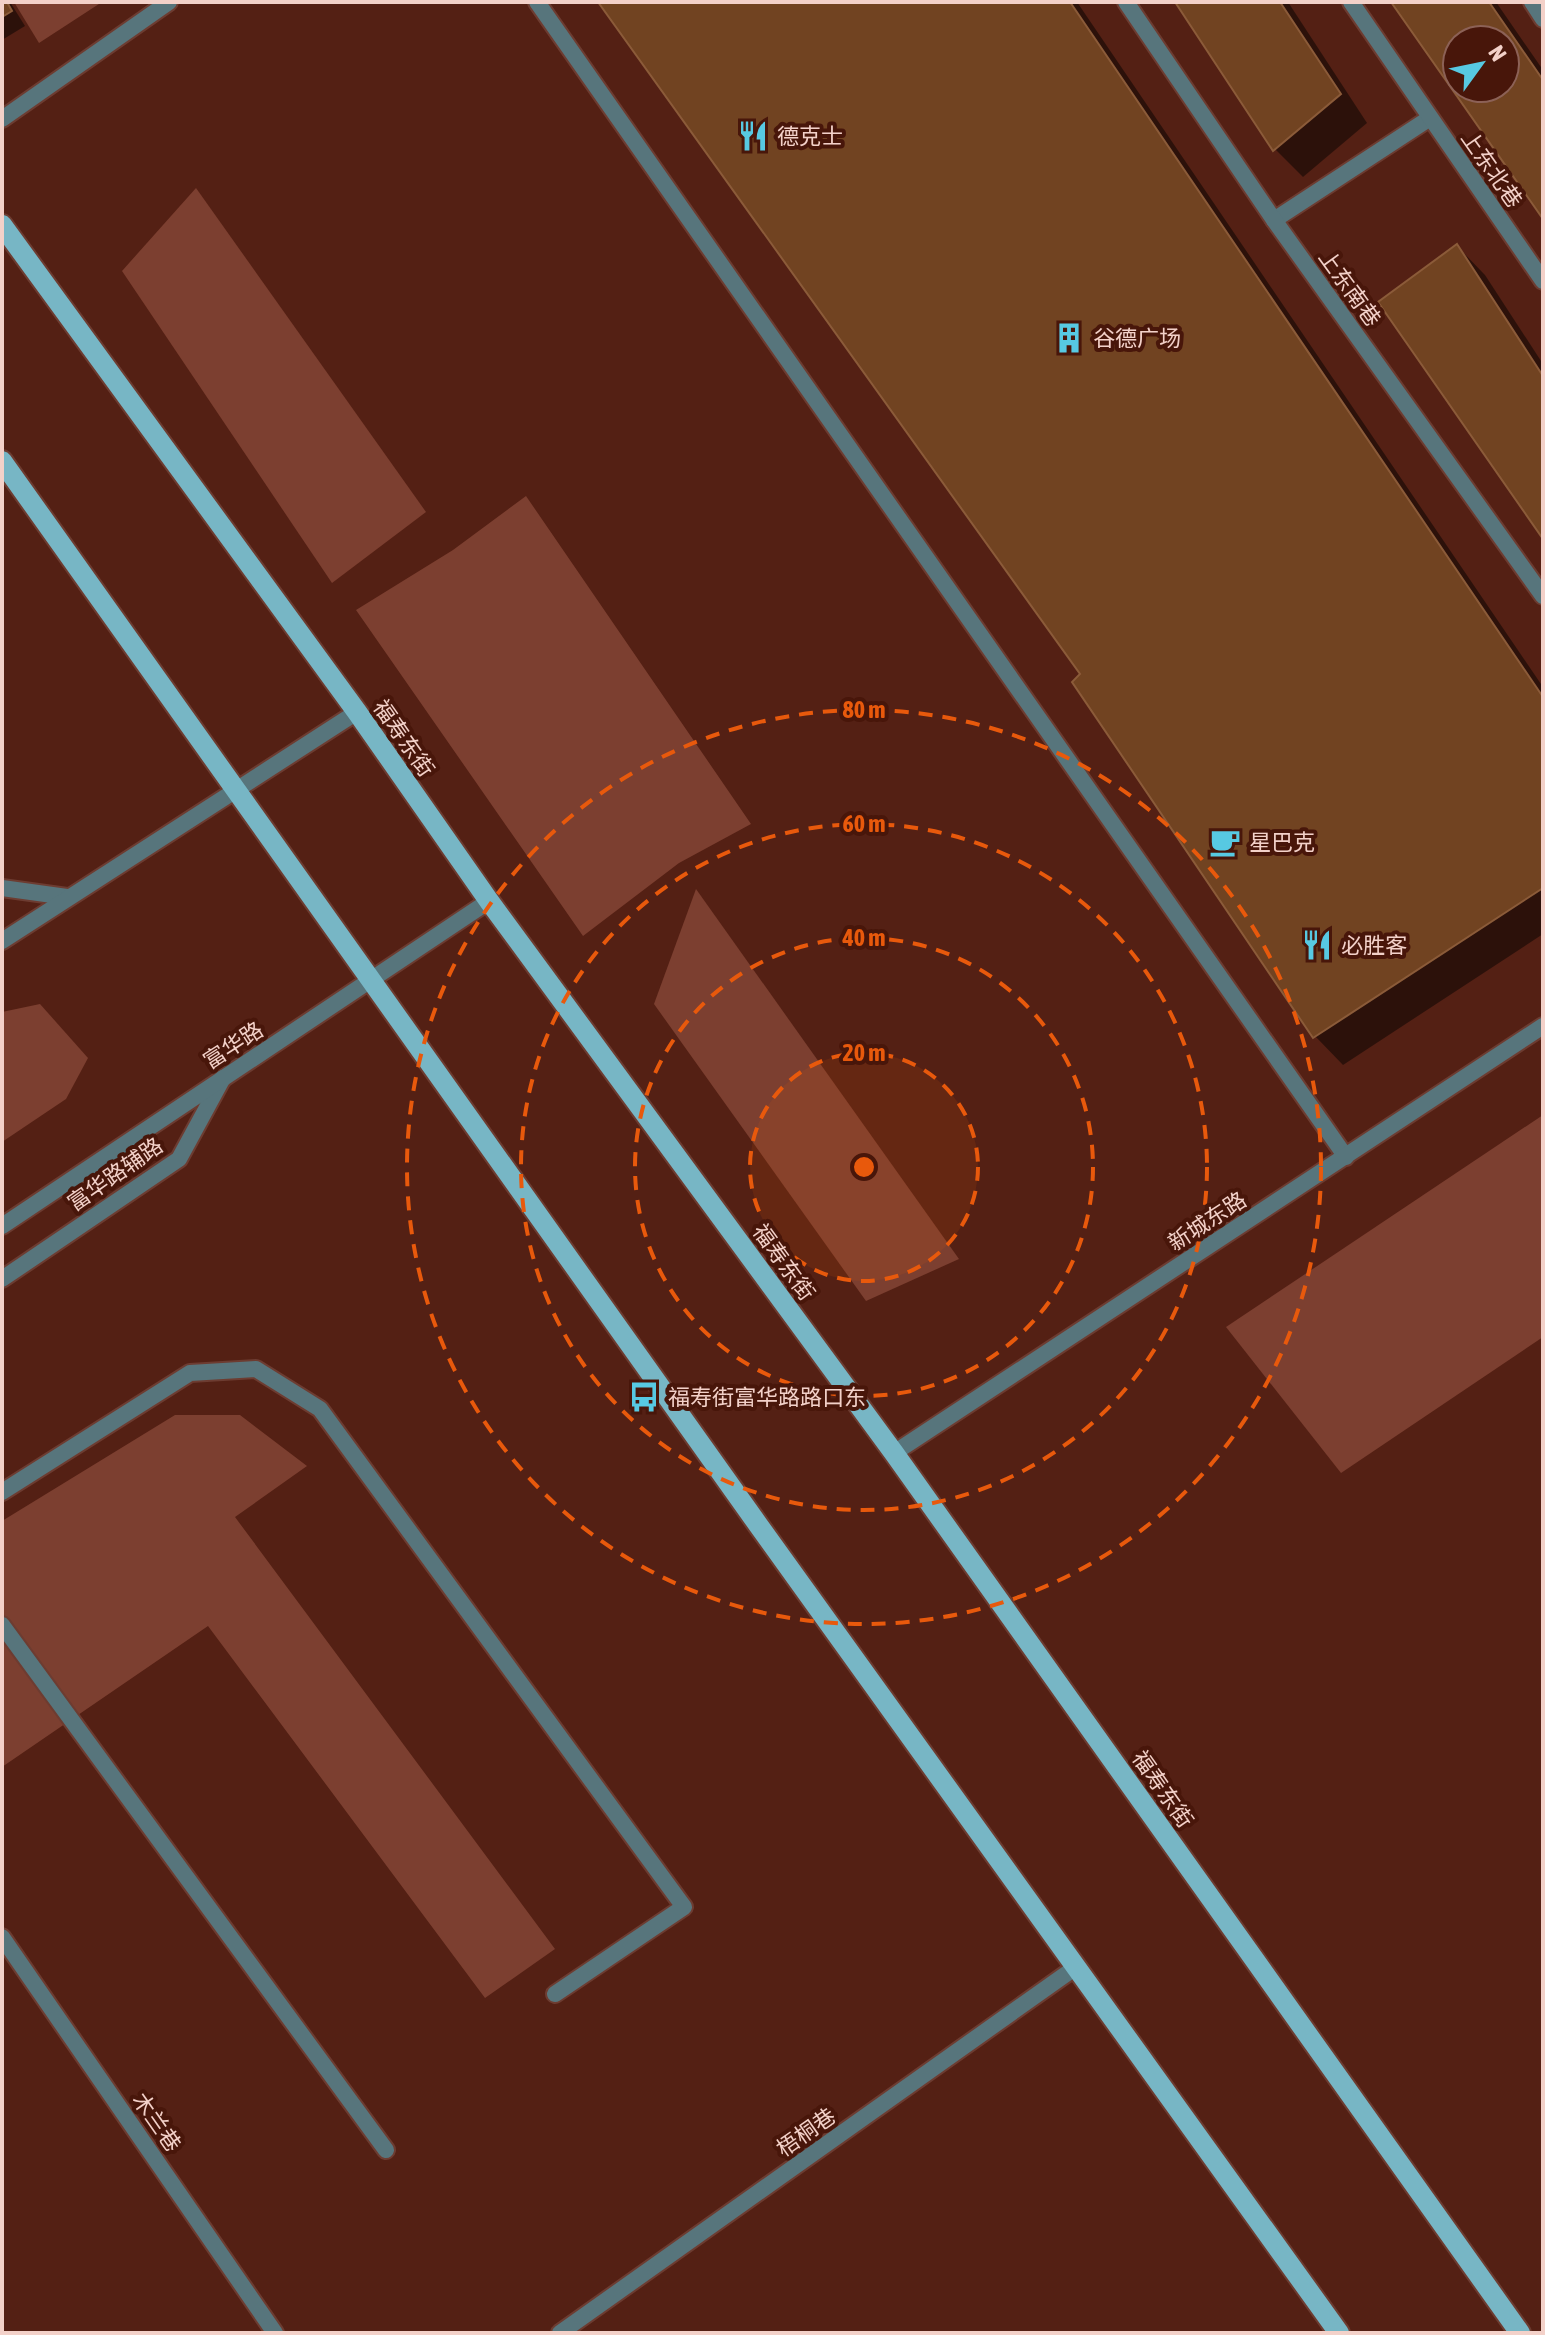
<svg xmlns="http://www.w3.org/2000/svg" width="1545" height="2335" font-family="'Asap Condensed','Noto Sans SC',sans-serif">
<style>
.green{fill:#7c3f30}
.shadow{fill:#0007;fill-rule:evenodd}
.building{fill:#714321;stroke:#8b5b39;stroke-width:2;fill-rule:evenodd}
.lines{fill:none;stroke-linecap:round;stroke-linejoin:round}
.service-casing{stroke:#6d3c31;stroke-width:20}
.pedestrian-casing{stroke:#6d3c31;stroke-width:20}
.minor-casing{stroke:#6d3c31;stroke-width:20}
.tertiary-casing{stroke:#6d3c31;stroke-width:20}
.primary-casing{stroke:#6d3c31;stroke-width:24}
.service{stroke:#57757c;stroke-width:16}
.pedestrian{stroke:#57757c;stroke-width:16}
.minor{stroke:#57757c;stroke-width:16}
.tertiary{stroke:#57757c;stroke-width:16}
.primary{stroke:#77b6c5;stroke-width:20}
.ring{fill:none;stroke:#e8590c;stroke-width:4;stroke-dasharray:14 10}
.labels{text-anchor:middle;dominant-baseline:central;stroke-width:8;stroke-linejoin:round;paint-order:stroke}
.poi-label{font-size:22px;fill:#f3d1c9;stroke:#48160a;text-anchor:start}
.street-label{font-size:22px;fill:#f3d1c9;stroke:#48160a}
.centre{fill:#e8590c;stroke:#48160a;stroke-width:4}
.ring-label{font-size:24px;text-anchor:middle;font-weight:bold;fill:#e8590c;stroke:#48160a;stroke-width:8;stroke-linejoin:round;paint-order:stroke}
</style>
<rect width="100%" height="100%" fill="#542014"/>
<g class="green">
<path d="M14 2H102L39 43Z"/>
<path d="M196 188 426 512 332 583 122 271Z"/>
<path d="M526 496 751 824 679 863 583 936 356 610 453 550Z"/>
<path d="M696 889 959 1259 866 1301 654 1004Z"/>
<path d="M40 1004 88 1058 66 1099 2 1142V1012Z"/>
<path d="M1543 1115V1337L1341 1473 1226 1327Z"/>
<path d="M175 1415H240L307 1466 235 1517 555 1949 485 1998 208 1626 2 1767V1521Z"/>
</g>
<g class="shadow">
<path d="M2 2H10L25 26 2 40Z"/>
<path d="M601 2H1077L1543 687V934L1343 1065 1315 1036 1082 674Z"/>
<path d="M1177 2H1288L1367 123 1303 177 1275 149Z"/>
<path d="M1393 2H1496L1543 70V216ZM1457 40H1505V88H1457Z"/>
<path d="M1457 246 1485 275 1543 364V535Z"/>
</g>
<g class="building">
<path d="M2 2H7L12 11 2 17Z"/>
<path d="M598 2H1070L1543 697V888L1313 1038 1072 682 1080 674Z"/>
<path d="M1175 2H1280L1341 94 1273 151Z"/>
<path d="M1391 2H1489L1543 80V219ZM1457 40H1505V88H1457Z"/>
<path d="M1457 244 1543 376V539L1378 302Z"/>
</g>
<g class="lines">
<g class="service-casing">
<g id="service">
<path d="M1532 2 1543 19"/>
<path d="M2 1937 275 2333"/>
</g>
</g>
<g class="pedestrian-casing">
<path id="pedestrian" d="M1274 220 1430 118"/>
</g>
<g class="minor-casing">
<g id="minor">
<path d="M537 2 1346 1157"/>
<path d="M1126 2 1274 220 1543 596"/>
<path d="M1351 2 1543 281"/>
<path d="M2 888 67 897"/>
<path d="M2 1279 179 1159 223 1078"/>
<path d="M2 1492 190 1373 256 1369 320 1409 684 1907 555 1994"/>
<path d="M2 1625 386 2150"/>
</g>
</g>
<g class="tertiary-casing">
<g id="tertiary">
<path d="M2 119 169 2"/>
<path d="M2 941 357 712"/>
<path d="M2 1226 489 901"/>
<path d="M894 1453 1543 1026"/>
<path d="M560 2333 1076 1967"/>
</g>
</g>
<g class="primary-casing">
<g id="primary">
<path d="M2 225 357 712 489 901 894 1453 1520 2333"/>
<path d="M2 461 759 1526 1339 2333"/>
</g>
</g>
<use href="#service" class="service"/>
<use href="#pedestrian" class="pedestrian"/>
<use href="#minor" class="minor"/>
<use href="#tertiary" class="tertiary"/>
<use href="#primary" class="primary"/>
</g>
<circle cx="864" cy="1167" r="114" fill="#e8590c" fill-opacity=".12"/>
<g class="ring">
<circle cx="864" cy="1167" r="114"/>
<circle cx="864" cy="1167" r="229"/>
<circle cx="864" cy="1167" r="343"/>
<circle cx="864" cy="1167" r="457"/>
</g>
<defs>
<g id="restaurant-bare" transform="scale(2.4)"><path d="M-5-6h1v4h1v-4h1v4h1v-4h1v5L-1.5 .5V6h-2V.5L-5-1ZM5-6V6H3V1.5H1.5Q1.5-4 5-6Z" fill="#57c9e2" stroke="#48160a" stroke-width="2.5" paint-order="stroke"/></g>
<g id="building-bare" transform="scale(2.4)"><path d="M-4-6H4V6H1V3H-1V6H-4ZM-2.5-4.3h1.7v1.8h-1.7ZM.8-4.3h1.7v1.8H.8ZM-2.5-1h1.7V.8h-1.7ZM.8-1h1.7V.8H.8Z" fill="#57c9e2" stroke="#48160a" stroke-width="2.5" paint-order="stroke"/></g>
<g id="cafe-bare" transform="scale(2.4)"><path d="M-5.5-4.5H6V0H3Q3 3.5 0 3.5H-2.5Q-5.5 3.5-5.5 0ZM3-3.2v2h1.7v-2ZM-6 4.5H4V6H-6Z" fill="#57c9e2" stroke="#48160a" stroke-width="2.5" paint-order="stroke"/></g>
<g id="bus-bare" transform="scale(2.4)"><path d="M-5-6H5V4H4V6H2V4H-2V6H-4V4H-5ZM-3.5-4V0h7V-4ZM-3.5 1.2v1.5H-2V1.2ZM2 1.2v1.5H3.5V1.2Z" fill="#57c9e2" stroke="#48160a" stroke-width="2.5" paint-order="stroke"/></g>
</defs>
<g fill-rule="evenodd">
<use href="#restaurant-bare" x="753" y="136"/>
<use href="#building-bare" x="1069" y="338"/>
<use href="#cafe-bare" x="1225" y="842"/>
<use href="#restaurant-bare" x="1317" y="945"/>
<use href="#bus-bare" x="644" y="1397"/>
</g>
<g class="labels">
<g class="poi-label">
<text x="777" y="136">德克士</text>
<text x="1093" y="338">谷德广场</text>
<text x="1249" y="842">星巴克</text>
<text x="1341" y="945">必胜客</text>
<text x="668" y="1397">福寿街富华路路口东</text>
</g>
<g class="street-label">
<text transform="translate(1492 169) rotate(55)">上东北巷</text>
<text transform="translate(1350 288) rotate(54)">上东南巷</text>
<text transform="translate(404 738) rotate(55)">福寿东街</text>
<text transform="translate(233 1045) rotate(-33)">富华路</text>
<text transform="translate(115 1174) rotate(-35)">富华路辅路</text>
<text transform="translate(1207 1221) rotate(-33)">新城东路</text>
<text transform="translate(784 1262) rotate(54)">福寿东街</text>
<text transform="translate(1163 1789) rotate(55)">福寿东街</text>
<text transform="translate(157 2122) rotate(55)">木兰巷</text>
<text transform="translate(806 2132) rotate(-35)">梧桐巷</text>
</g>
</g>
<circle cx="864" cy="1167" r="12" class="centre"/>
<g class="ring-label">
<text x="864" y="718">80 m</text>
<text x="864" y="832">60 m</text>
<text x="864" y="946">40 m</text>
<text x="864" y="1061">20 m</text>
</g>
<rect width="1545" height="2335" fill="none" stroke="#f3d1c9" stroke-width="8"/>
<g transform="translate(1481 64) rotate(57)"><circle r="38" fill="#48160a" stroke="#8c6156" stroke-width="2"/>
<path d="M0-6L14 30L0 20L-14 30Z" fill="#57c9e2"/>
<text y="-12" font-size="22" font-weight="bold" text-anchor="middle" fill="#f3d1c9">N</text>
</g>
</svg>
